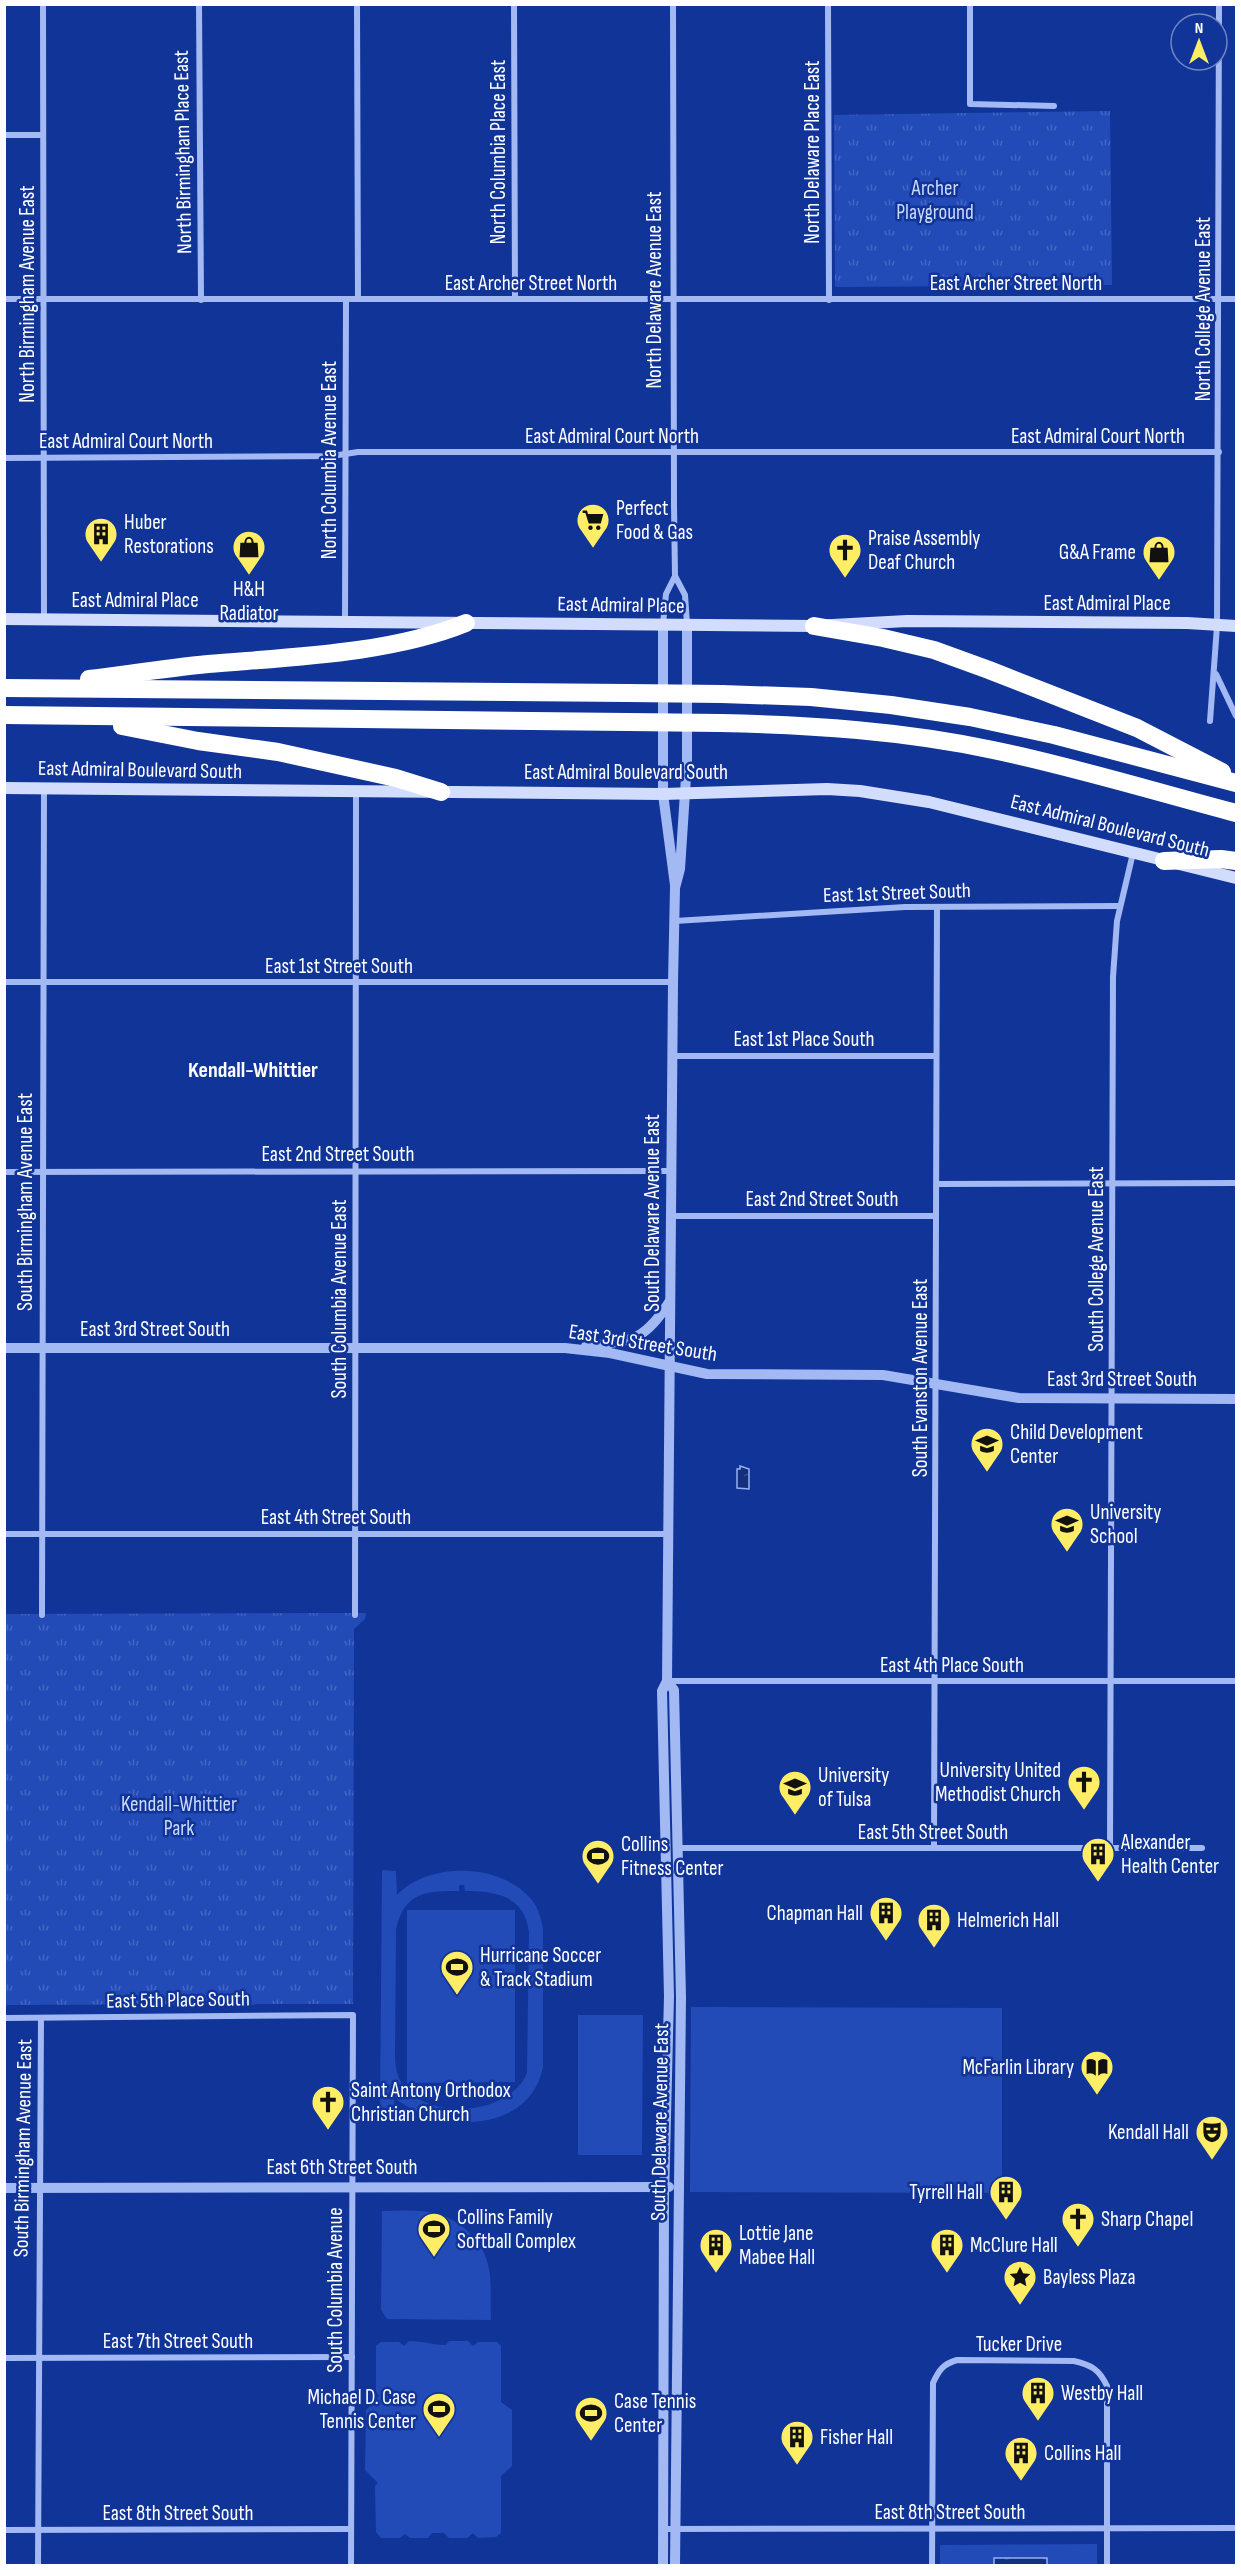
<svg xmlns="http://www.w3.org/2000/svg" width="1241" height="2570" font-family="'Sofia Sans Condensed',sans-serif">
<style>
.grass{fill:#234bb8;fill-rule:evenodd}
.park{fill:url(#park-tufts)}
.water{fill:url(#water-ripples);stroke:#94b0f7;stroke-width:1.5}
.lines{fill:none;stroke-linecap:round;stroke-linejoin:round}
.minor{stroke:#a2b9f4;stroke-width:6}
.tertiary{stroke:#a2b9f4;stroke-width:10}
.secondary{stroke:#d2ddfd;stroke-width:12}
.motorway{stroke:#fff;stroke-width:18}
.motorway-bridge{stroke:#fff;stroke-width:18}
.labels{text-anchor:middle;dominant-baseline:central;stroke-width:5;stroke-linejoin:round;paint-order:stroke}
.street-label{font-size:21px;fill:#fff;stroke:#113498}
.park-label{font-size:21px;fill:#cad9fe;stroke:#113498}
.poi-label{font-size:21px;fill:#fff;stroke:#113498;text-anchor:start}
.neighbourhood-label{font-size:22px;font-weight:bold;fill:#fff;stroke:#113498}
</style>
<defs>
<pattern id="park-tufts" width="24" height="20" patternUnits="userSpaceOnUse" patternTransform="scale(1.5)"><rect width="24" height="20" fill="#234bb8"/><path d="M3 7l-1-3M5 7V3M7 7l1-3M15 17l-1-3M17 17v-4M19 17l1-3" fill="none" stroke="#4466c3"/></pattern>
<pattern id="water-ripples" width="26" height="14" patternUnits="userSpaceOnUse" patternTransform="scale(1.5)"><rect width="26" height="14" fill="#142f7c"/><path d="M2 4q2-2 4 0t4 0M15 11q2-2 4 0t4 0" fill="none" stroke="#374e90"/></pattern>
</defs>
<rect width="100%" height="100%" fill="#113498"/>
<g class="grass">
<path d="M382 1870 396 1871 397 1895C428 1862 500 1862 531 1899 538 1907 541 1918 543 1929V2067C530 2134 437 2135 394 2097V2116L380 2115ZM459 1885H464L465 1891C495 1891 524 1895 529 1932L527 2073C510 2114 436 2120 407 2090 398 2081 395 2069 395 2056L396 1929C405 1892 425 1891 459 1891Z"/>
<path d="M407 1910H515V2082L407 2083Z"/>
<path d="M691 2007 1002 2008V2193L690 2192Z"/>
<path d="M578 2015H643L642 2155H578Z"/>
<path d="M382 2211C400 2211 420 2209 438 2214 462 2221 485 2243 489 2269 492 2285 490 2303 491 2320L387 2319 381 2310Z"/>
<path d="M409 2341C422 2341 433 2345 446 2345L449 2341H468L473 2346 478 2342H497L501 2346V2402L512 2410V2466L501 2476V2533L496 2537 478 2538 473 2533 467 2538H449L444 2533H432L428 2538H410L405 2534 400 2538H381L376 2532 375 2486 378 2483 365 2470 366 2410 379 2396 376 2392V2346L381 2342H399L404 2346Z"/>
<path d="M1097 2544V2565H940V2545Z"/>
</g>
<g class="park">
<path d="M1110 111 1112 285 835 287 834 115Z"/>
<path d="M366 1613 365 1619 354 1629 353 2004H258L246 2006 241 2004 5 2005V1614Z"/>
</g>
<g class="water">
<path d="M740 1466 749 1469V1489L737 1488V1469H740Z"/>
<rect x="994" y="2558" width="53" height="7"/>
</g>
<g class="lines">
<g class="minor">
<path d="M43 4 44 619"/>
<path d="M199 4 201 300"/>
<path d="M357 4 358 299"/>
<path d="M514 4 515 299"/>
<path d="M673 4 674 505 675 576 685 595 687 624"/>
<path d="M828 4 829 300"/>
<path d="M970 4V104L1054 106"/>
<path d="M4 135H43"/>
<path d="M4 299H1236"/>
<path d="M4 458 332 456 358 452H1219"/>
<path d="M345 621 346 299"/>
<path d="M663 624 666 594 675 576"/>
<path d="M1216 674 1236 716"/>
<path d="M1210 721 1217 626 1219 4"/>
<path d="M675 921 905 907 1120 906"/>
<path d="M4 982H673"/>
<path d="M672 1056H936"/>
<path d="M4 1172 671 1171"/>
<path d="M937 1184 1236 1183"/>
<path d="M671 1216H936"/>
<path d="M4 1534H668"/>
<path d="M42 1615 44 788"/>
<path d="M355 1615 356 791"/>
<path d="M668 1681H1236"/>
<path d="M1110 1847 1113 977 1117 921 1133 853"/>
<path d="M677 1848H1202"/>
<path d="M934 1848 937 908"/>
<path d="M4 2018 353 2015 351 2566"/>
<path d="M4 2358 352 2357"/>
<path d="M664 2529 1236 2528"/>
<path d="M4 2530 351 2529"/>
<path d="M38 2566 41 2018"/>
<path d="M932 2566 933 2383C939 2370 943 2364 957 2360L1074 2361C1091 2365 1099 2369 1107 2386V2566"/>
</g>
<g class="tertiary">
<path d="M663 624V794L675 885"/>
<path d="M586 1346C632 1340 643 1343 670 1301"/>
<path d="M4 1348H565L610 1353 707 1374 883 1375 1019 1398 1236 1399"/>
<path d="M667 1681 674 1690 681 1997 675 2566"/>
<path d="M4 2188 669 2187"/>
<path d="M663 2566 664 2197 669 1996 662 1691 667 1681 673 982 675 888 680 869 687 762V625"/>
</g>
<g class="secondary">
<path d="M4 619 814 626 907 621 1187 623 1236 626"/>
<path d="M4 788 663 794 827 789 860 791 929 802 1236 878"/>
</g>
<g class="motorway">
<path d="M814 626 883 638 934 650 989 670 1137 728 1222 772"/>
<path d="M89 679C129 674 168 668 208 664 290 657 390 654 466 623"/>
<path d="M4 688 628 693"/>
<path d="M722 694 811 697 891 705 970 717 1054 735 1236 783"/>
<path d="M4 715 627 722"/>
<path d="M721 723C812 725 904 731 993 750 1075 767 1156 792 1236 813"/>
<path d="M122 726 198 741 278 752 396 778 441 792"/>
<path d="M1164 861 1221 859 1236 861"/>
</g>
<g class="motorway-bridge">
<path d="M628 693 722 694"/>
<path d="M627 722 721 723"/>
</g>
</g>
<defs>
<g id="supermarket-pin" transform="scale(1.725)"><path d="M0 17L-7.5 6A9.5 9.5 0 1 1 7.5 6Z" fill="#ffee65" stroke="#113498"/><path d="M-6-5.5h2.5l.6 2H6L4.5 2H-2.5L-4.4-4H-6ZM-1.5 3.2a1.3 1.3 0 1 0 .1 0ZM3 3.2a1.3 1.3 0 1 0 .1 0Z" fill="#111"/></g>
<g id="building-pin" transform="scale(1.725)"><path d="M0 17L-7.5 6A9.5 9.5 0 1 1 7.5 6Z" fill="#ffee65" stroke="#113498"/><path d="M-4-6H4V6H1V3H-1V6H-4ZM-2.5-4.3h1.7v1.8h-1.7ZM.8-4.3h1.7v1.8H.8ZM-2.5-1h1.7V.8h-1.7ZM.8-1h1.7V.8H.8Z" fill="#111"/></g>
<g id="shop-pin" transform="scale(1.725)"><path d="M0 17L-7.5 6A9.5 9.5 0 1 1 7.5 6Z" fill="#ffee65" stroke="#113498"/><path d="M-5-2.5h2.3a2.7 3.5 0 0 1 5.4 0H5L5.5 6h-11ZM-1.5-2.5h3a1.5 2.3 0 0 0-3 0Z" fill="#111"/></g>
<g id="church-pin" transform="scale(1.725)"><path d="M0 17L-7.5 6A9.5 9.5 0 1 1 7.5 6Z" fill="#ffee65" stroke="#113498"/><path d="M-1.2-6h2.4v3.5h3.3v2.4h-3.3V6h-2.4V-.1h-3.3v-2.4h3.3Z" fill="#111"/></g>
<g id="school-pin" transform="scale(1.725)"><path d="M0 17L-7.5 6A9.5 9.5 0 1 1 7.5 6Z" fill="#ffee65" stroke="#113498"/><path d="M0-5L7-2L0 1L-7-2ZM-4 1L0 2.5L4 1V4Q0 6-4 4Z" fill="#111"/></g>
<g id="university-pin" transform="scale(1.725)"><path d="M0 17L-7.5 6A9.5 9.5 0 1 1 7.5 6Z" fill="#ffee65" stroke="#113498"/><path d="M0-5L7-2L0 1L-7-2ZM-4 1L0 2.5L4 1V4Q0 6-4 4Z" fill="#111"/></g>
<g id="stadium-pin" transform="scale(1.725)"><path d="M0 17L-7.5 6A9.5 9.5 0 1 1 7.5 6Z" fill="#ffee65" stroke="#113498"/><path d="M0-5a6.5 5 0 1 0 0 10a6.5 5 0 1 0 0-10ZM-3.5-1.8h7v3.6h-7Z" fill="#111"/></g>
<g id="library-pin" transform="scale(1.725)"><path d="M0 17L-7.5 6A9.5 9.5 0 1 1 7.5 6Z" fill="#ffee65" stroke="#113498"/><path d="M-6-4Q-3-5.5-.7-3.5V5Q-3 3-6 4ZM6-4Q3-5.5 .7-3.5V5Q3 3 6 4Z" fill="#111"/></g>
<g id="theatre-pin" transform="scale(1.725)"><path d="M0 17L-7.5 6A9.5 9.5 0 1 1 7.5 6Z" fill="#ffee65" stroke="#113498"/><path d="M-5-5.5Q0-4 5-5.5V0Q5 5 0 6Q-5 5-5 0ZM-3.3-2.5H-1v1.5H-3.3ZM1-2.5H3.3v1.5H1ZM-2.8 1Q0 5.5 2.8 1Z" fill="#111"/></g>
<g id="sight-pin" transform="scale(1.725)"><path d="M0 17L-7.5 6A9.5 9.5 0 1 1 7.5 6Z" fill="#ffee65" stroke="#113498"/><path d="M0-6L1.8-2.2L6-1.7L2.9 1.2L3.7 5.4L0 3.3L-3.7 5.4L-2.9 1.2L-6-1.7L-1.8-2.2Z" fill="#111"/></g>
</defs>
<g fill-rule="evenodd">
<use href="#supermarket-pin" x="593" y="520"/>
<use href="#building-pin" x="101" y="534"/>
<use href="#shop-pin" x="249" y="547"/>
<use href="#church-pin" x="845" y="550"/>
<use href="#shop-pin" x="1159" y="552"/>
<use href="#school-pin" x="987" y="1444"/>
<use href="#school-pin" x="1067" y="1524"/>
<use href="#church-pin" x="1084" y="1782"/>
<use href="#university-pin" x="795" y="1787"/>
<use href="#building-pin" x="1098" y="1854"/>
<use href="#stadium-pin" x="598" y="1856"/>
<use href="#building-pin" x="886" y="1913"/>
<use href="#building-pin" x="934" y="1920"/>
<use href="#stadium-pin" x="457" y="1967"/>
<use href="#library-pin" x="1097" y="2067"/>
<use href="#church-pin" x="328" y="2102"/>
<use href="#theatre-pin" x="1212" y="2132"/>
<use href="#building-pin" x="1006" y="2192"/>
<use href="#church-pin" x="1078" y="2219"/>
<use href="#stadium-pin" x="434" y="2229"/>
<use href="#building-pin" x="716" y="2245"/>
<use href="#building-pin" x="947" y="2245"/>
<use href="#sight-pin" x="1020" y="2277"/>
<use href="#building-pin" x="1038" y="2393"/>
<use href="#stadium-pin" x="439" y="2409"/>
<use href="#stadium-pin" x="591" y="2413"/>
<use href="#building-pin" x="797" y="2437"/>
<use href="#building-pin" x="1021" y="2453"/>
</g>
<g class="labels">
<g class="street-label">
<text transform="translate(183 152) rotate(-91)">North Birmingham Place East</text>
<text transform="translate(498 152) rotate(-90)">North Columbia Place East</text>
<text transform="translate(812 152) rotate(-90)">North Delaware Place East</text>
<text x="531" y="283">East Archer Street North</text>
<text x="1016" y="283">East Archer Street North</text>
<text transform="translate(654 290) rotate(-90)">North Delaware Avenue East</text>
<text transform="translate(27 294) rotate(-90)">North Birmingham Avenue East</text>
<text transform="translate(1203 309) rotate(-90)">North College Avenue East</text>
<text x="612" y="436">East Admiral Court North</text>
<text x="1098" y="436">East Admiral Court North</text>
<text x="126" y="441">East Admiral Court North</text>
<text transform="translate(329 460) rotate(-90)">North Columbia Avenue East</text>
<text x="135" y="600">East Admiral Place</text>
<text x="1107" y="603">East Admiral Place</text>
<text transform="translate(621 605) rotate(1)">East Admiral Place</text>
<text transform="translate(140 770) rotate(1)">East Admiral Boulevard South</text>
<text x="626" y="772">East Admiral Boulevard South</text>
<text transform="translate(1110 826) rotate(14)">East Admiral Boulevard South</text>
<text transform="translate(897 893) rotate(-2)">East 1st Street South</text>
<text x="339" y="966">East 1st Street South</text>
<text x="804" y="1039">East 1st Place South</text>
<text x="338" y="1154">East 2nd Street South</text>
<text x="822" y="1199">East 2nd Street South</text>
<text transform="translate(25 1202) rotate(-90)">South Birmingham Avenue East</text>
<text transform="translate(652 1213) rotate(-90)">South Delaware Avenue East</text>
<text transform="translate(1096 1259) rotate(-90)">South College Avenue East</text>
<text transform="translate(339 1299) rotate(-90)">South Columbia Avenue East</text>
<text x="155" y="1329">East 3rd Street South</text>
<text transform="translate(643 1343) rotate(9)">East 3rd Street South</text>
<text transform="translate(920 1378) rotate(-90)">South Evanston Avenue East</text>
<text x="1122" y="1379">East 3rd Street South</text>
<text x="336" y="1517">East 4th Street South</text>
<text x="952" y="1665">East 4th Place South</text>
<text x="933" y="1832">East 5th Street South</text>
<text transform="translate(178 2000) rotate(-1)">East 5th Place South</text>
<text transform="translate(660 2122) rotate(-89)">South Delaware Avenue East</text>
<text transform="translate(23 2148) rotate(-89)">South Birmingham Avenue East</text>
<text x="342" y="2167">East 6th Street South</text>
<text transform="translate(335 2290) rotate(-90)">South Columbia Avenue</text>
<text x="178" y="2341">East 7th Street South</text>
<text x="1019" y="2344">Tucker Drive</text>
<text x="950" y="2512">East 8th Street South</text>
<text x="178" y="2513">East 8th Street South</text>
</g>
<g class="park-label">
<text x="935" y="188">Archer<tspan x="935" dy="24">Playground</tspan></text>
<text x="179" y="1804">Kendall-Whittier<tspan x="179" dy="24">Park</tspan></text>
</g>
<g class="poi-label">
<text x="616" y="508">Perfect<tspan x="616" dy="24">Food &amp; Gas</tspan></text>
<text x="124" y="522">Huber<tspan x="124" dy="24">Restorations</tspan></text>
<text x="868" y="538">Praise Assembly<tspan x="868" dy="24">Deaf Church</tspan></text>
<text x="1136" y="552" text-anchor="end">G&amp;A Frame</text>
<text x="249" y="589" text-anchor="middle">H&amp;H<tspan x="249" dy="24">Radiator</tspan></text>
<text x="1010" y="1432">Child Development<tspan x="1010" dy="24">Center</tspan></text>
<text x="1090" y="1512">University<tspan x="1090" dy="24">School</tspan></text>
<text x="1061" y="1770" text-anchor="end">University United<tspan x="1061" dy="24">Methodist Church</tspan></text>
<text x="818" y="1775">University<tspan x="818" dy="24">of Tulsa</tspan></text>
<text x="1121" y="1842">Alexander<tspan x="1121" dy="24">Health Center</tspan></text>
<text x="621" y="1844">Collins<tspan x="621" dy="24">Fitness Center</tspan></text>
<text x="863" y="1913" text-anchor="end">Chapman Hall</text>
<text x="957" y="1920">Helmerich Hall</text>
<text x="480" y="1955">Hurricane Soccer<tspan x="480" dy="24">&amp; Track Stadium</tspan></text>
<text x="1074" y="2067" text-anchor="end">McFarlin Library</text>
<text x="351" y="2090">Saint Antony Orthodox<tspan x="351" dy="24">Christian Church</tspan></text>
<text x="1189" y="2132" text-anchor="end">Kendall Hall</text>
<text x="983" y="2192" text-anchor="end">Tyrrell Hall</text>
<text x="457" y="2217">Collins Family<tspan x="457" dy="24">Softball Complex</tspan></text>
<text x="1101" y="2219">Sharp Chapel</text>
<text x="739" y="2233">Lottie Jane<tspan x="739" dy="24">Mabee Hall</tspan></text>
<text x="970" y="2245">McClure Hall</text>
<text x="1043" y="2277">Bayless Plaza</text>
<text x="1061" y="2393">Westby Hall</text>
<text x="416" y="2397" text-anchor="end">Michael D. Case<tspan x="416" dy="24">Tennis Center</tspan></text>
<text x="614" y="2401">Case Tennis<tspan x="614" dy="24">Center</tspan></text>
<text x="820" y="2437">Fisher Hall</text>
<text x="1044" y="2453">Collins Hall</text>
</g>
<g class="neighbourhood-label">
<text x="253" y="1070">Kendall-Whittier</text>
</g>
</g>
<rect width="1241" height="2570" fill="none" stroke="#ffffff" stroke-width="12"/>
<g transform="translate(1199 42)"><circle r="28" fill="#113498" stroke="#7085c1" stroke-width="1.5"/>
<path d="M0-4.5L10 22L0 15L-10 22Z" fill="#ffee65"/>
<text y="-9" font-size="16" font-weight="bold" text-anchor="middle" fill="#ffffff">N</text>
</g>
</svg>
